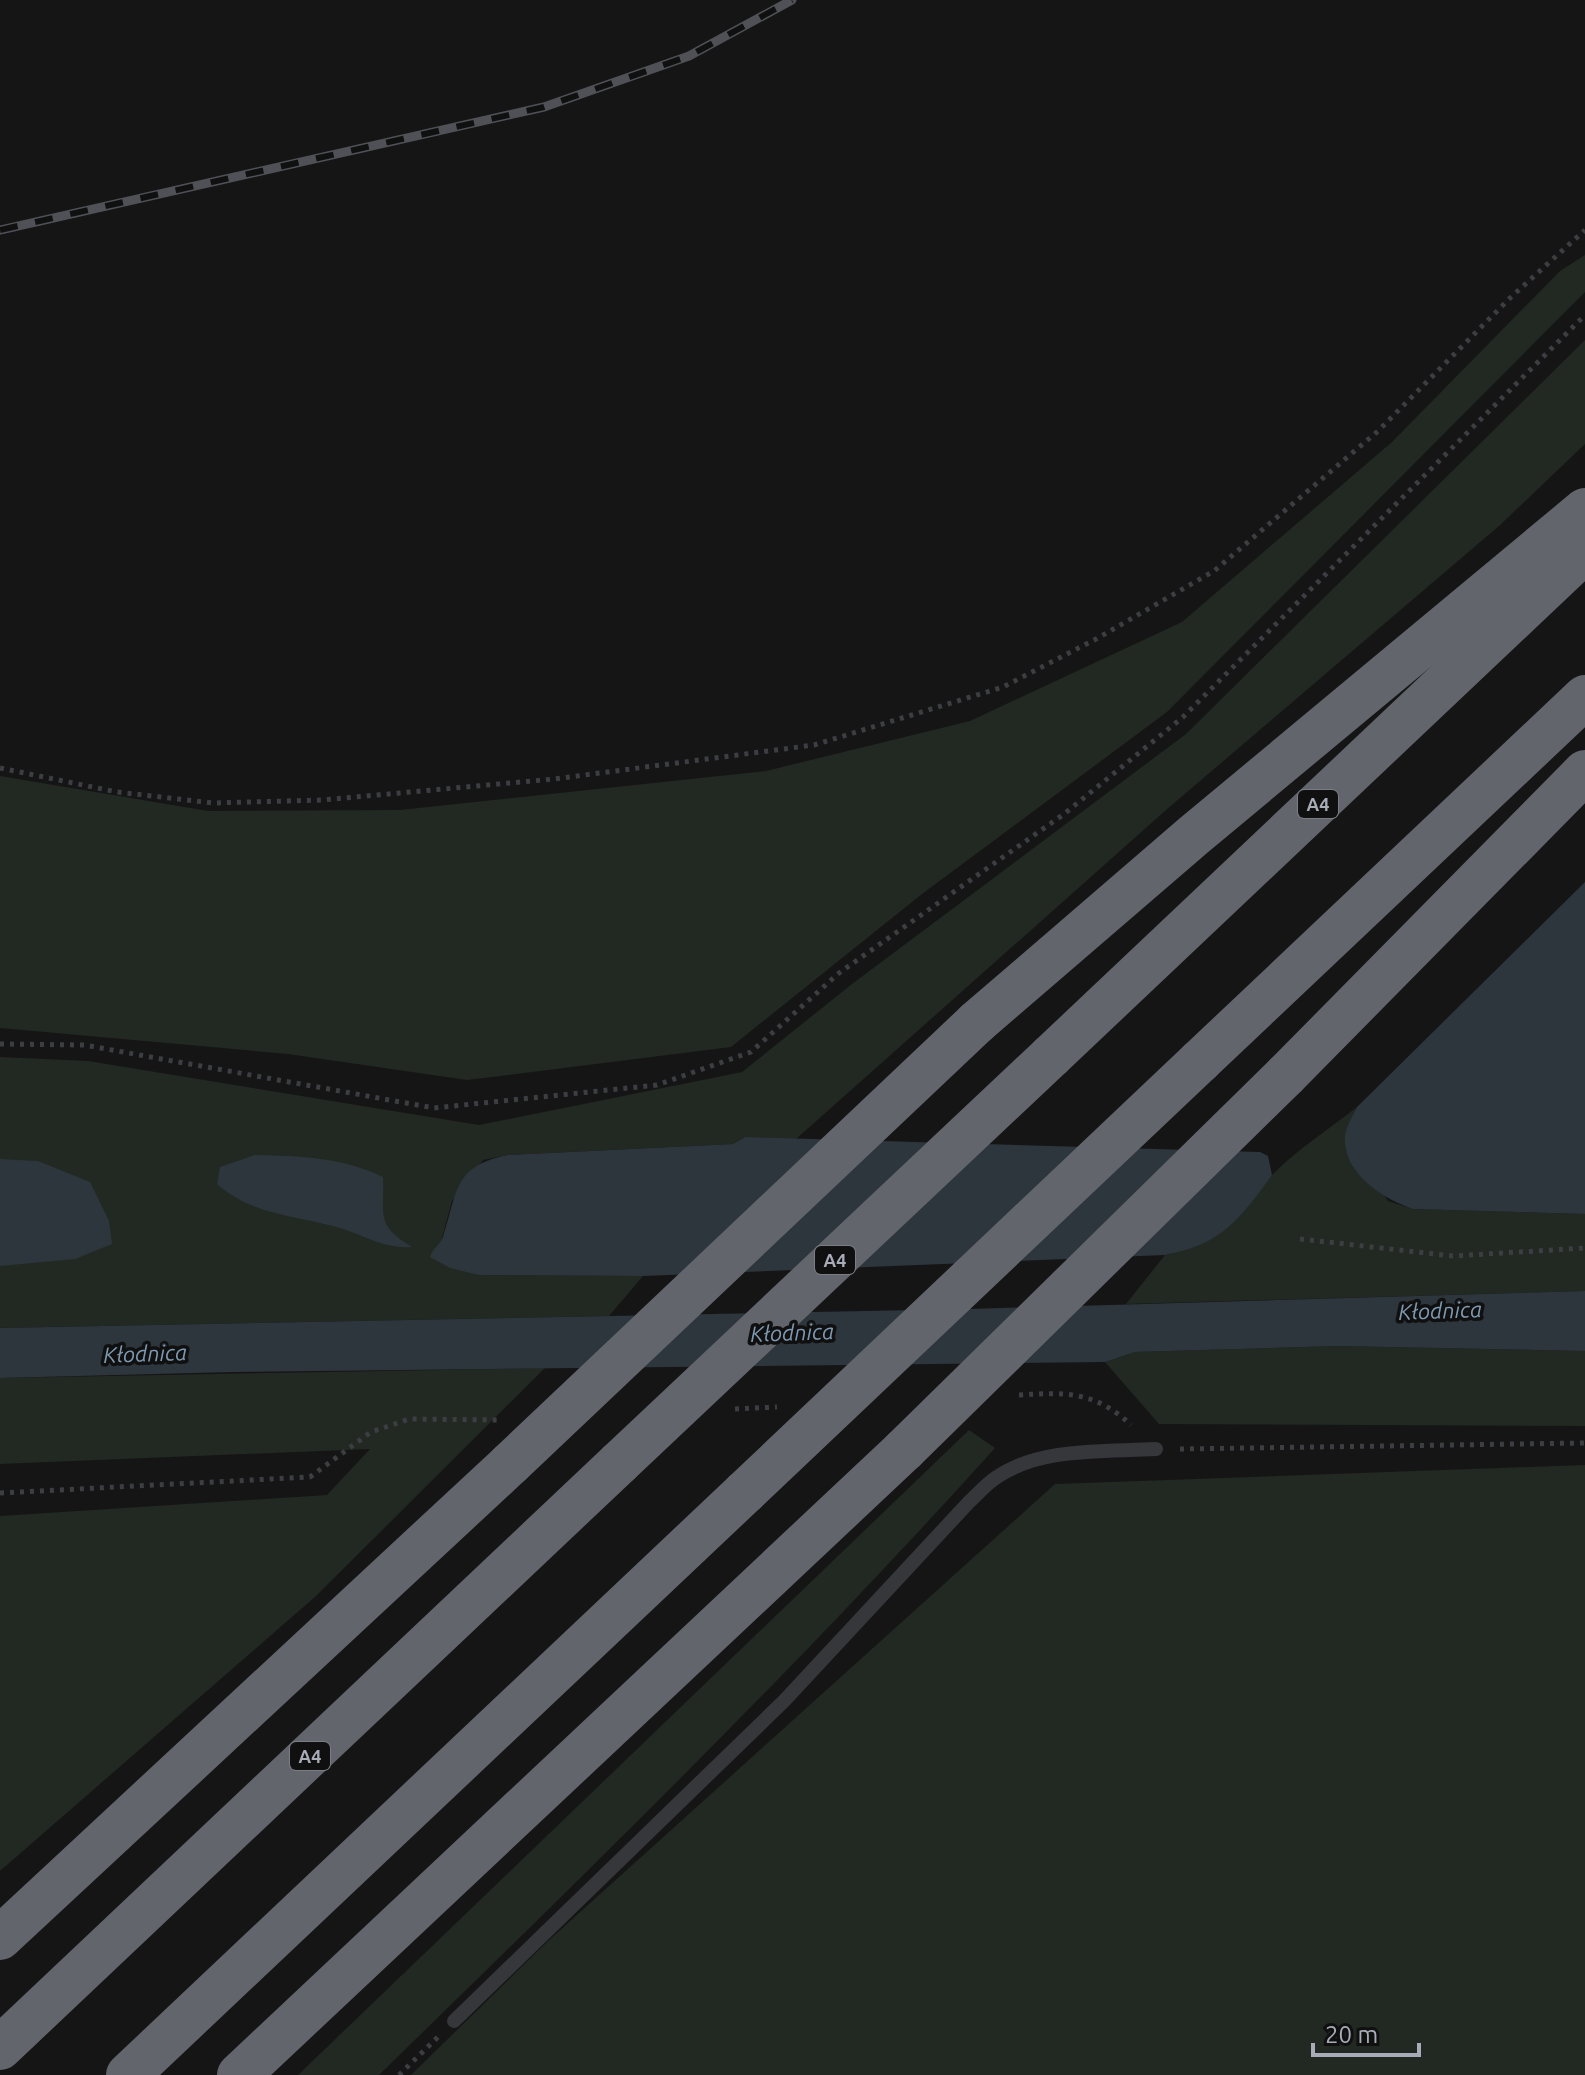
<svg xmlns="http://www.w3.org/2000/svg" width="1585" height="2075" font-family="Ubuntu,sans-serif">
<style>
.green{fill:#212922}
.water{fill:#2d363c}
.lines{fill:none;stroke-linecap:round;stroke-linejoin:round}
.path{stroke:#3c3e42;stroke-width:5;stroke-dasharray:4 6;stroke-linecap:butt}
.service{stroke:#36373b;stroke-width:14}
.motorway{stroke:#62656c;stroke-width:44}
.rail-casing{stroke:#4f5156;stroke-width:9}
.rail{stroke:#101011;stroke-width:6;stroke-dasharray:18;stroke-linecap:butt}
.motorway-bridge{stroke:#62656c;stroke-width:44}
.labels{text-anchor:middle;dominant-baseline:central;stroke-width:7;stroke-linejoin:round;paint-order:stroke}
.shield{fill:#101011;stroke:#7a7d85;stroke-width:2}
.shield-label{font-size:18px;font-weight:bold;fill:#a7acb7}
.water-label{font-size:22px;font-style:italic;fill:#7e9ab1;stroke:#101011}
</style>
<rect width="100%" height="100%" fill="#151516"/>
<g class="green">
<path d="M1585 255V292L1167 712 922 894 731 1047 467 1080 288 1054 0 1028V776L208 811 400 810 766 771 970 721 1182 622 1392 442 1560 271Z"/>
<path d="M1585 340V444L1499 526 1166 810 796 1139 745 1137 733 1144 508 1155 483 1160 452 1201 441 1242 479 1275 643 1276 609 1316 0 1328V1057L88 1061 479 1125 742 1072 852 984 1186 734Z"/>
<path d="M1357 1107 1345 1135 1388 1201 1413 1209 1585 1214V1291L1126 1304 1165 1255C1209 1247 1242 1204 1273 1174 1298 1149 1329 1129 1357 1107Z"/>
<path d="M1337 1346 1585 1351V1426L1159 1424 1105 1362 1135 1352Z"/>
<path d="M545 1368 316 1596 0 1871V1516L327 1495 370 1449 0 1464V1378Z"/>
<path d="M969 1430 995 1448C799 1666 589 1870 379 2075H298Z"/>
<path d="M1585 1465V2075H411L548 1941 1055 1484Z"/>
</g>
<g class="water">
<path d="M1585 882V1214L1413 1209C1383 1199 1342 1173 1345 1136 1346 1127 1353 1115 1357 1107Z"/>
<path d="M745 1137 1260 1152 1268 1156 1272 1175C1239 1220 1222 1244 1165 1255L643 1276 479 1275 450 1268 430 1257C432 1249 440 1245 443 1237 458 1191 453 1166 508 1155L733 1144Z"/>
<path d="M255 1155C300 1156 342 1157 383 1177 385 1215 374 1224 412 1247 387 1249 369 1238 346 1230 300 1215 256 1218 217 1184L220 1167Z"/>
<path d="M0 1159 38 1161 90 1182 109 1221 112 1244 75 1259 0 1266Z"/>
<path d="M1585 1291V1351L1337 1346 1135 1352 1105 1362 233 1372 0 1378V1328L969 1309Z"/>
</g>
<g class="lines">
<g class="path">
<path d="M0 768 117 792 213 803 322 800 554 779 814 745 1003 687 1096 639 1214 571 1378 431 1510 298 1585 230"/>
<path d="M0 1044 84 1045 434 1108 657 1085 751 1052 839 973 1064 814 1183 717 1585 315"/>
<path d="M1300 1239 1453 1256 1585 1248"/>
<path d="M1019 1395C1065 1392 1095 1391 1131 1425"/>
<path d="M735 1409 777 1407"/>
<path d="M1180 1449 1585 1443"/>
<path d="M0 1493 310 1477 371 1432 409 1419 498 1420"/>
<path d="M399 2075 438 2037"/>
</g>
<path class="service" d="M454 2021 784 1701 969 1502C978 1494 987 1483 997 1477 1041 1447 1105 1452 1156 1449"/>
<g class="motorway">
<path d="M977 1022 1193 836 1585 510"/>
<path d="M1051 1056 1585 551"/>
<path d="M1200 1061 1585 697"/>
<path d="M1286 1075 1585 772"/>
<path d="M0 1938 510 1464"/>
<path d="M0 2048 619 1463"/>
<path d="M128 2075 745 1492"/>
<path d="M239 2075 904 1450"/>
</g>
<g class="rail-casing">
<path id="rail" d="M0 230 544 107 689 56 792 0"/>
</g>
<use href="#rail" class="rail"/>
<g class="motorway-bridge">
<path d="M904 1450 1286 1075"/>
<path d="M619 1463 1051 1056"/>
<path d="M510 1464 977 1022"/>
<path d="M745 1492 1200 1061"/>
</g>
</g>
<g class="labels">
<g class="shield">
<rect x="1298" y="790" width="40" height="28" rx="6"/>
<rect x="815" y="1246" width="40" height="28" rx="6"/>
<rect x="290" y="1742" width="40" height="28" rx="6"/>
</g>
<g class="shield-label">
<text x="1318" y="804">A4</text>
<text x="835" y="1260">A4</text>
<text x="310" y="1756">A4</text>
</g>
<g class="water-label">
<text transform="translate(1440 1310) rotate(-2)">Kłodnica</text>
<text transform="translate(792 1332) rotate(-2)">Kłodnica</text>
<text transform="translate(145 1353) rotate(-2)">Kłodnica</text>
</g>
</g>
<path d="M1313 2043v12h106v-12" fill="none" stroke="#a7acb7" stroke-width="4"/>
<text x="1325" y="2043" font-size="24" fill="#a7acb7" stroke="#101011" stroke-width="6" paint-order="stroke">20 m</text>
</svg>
